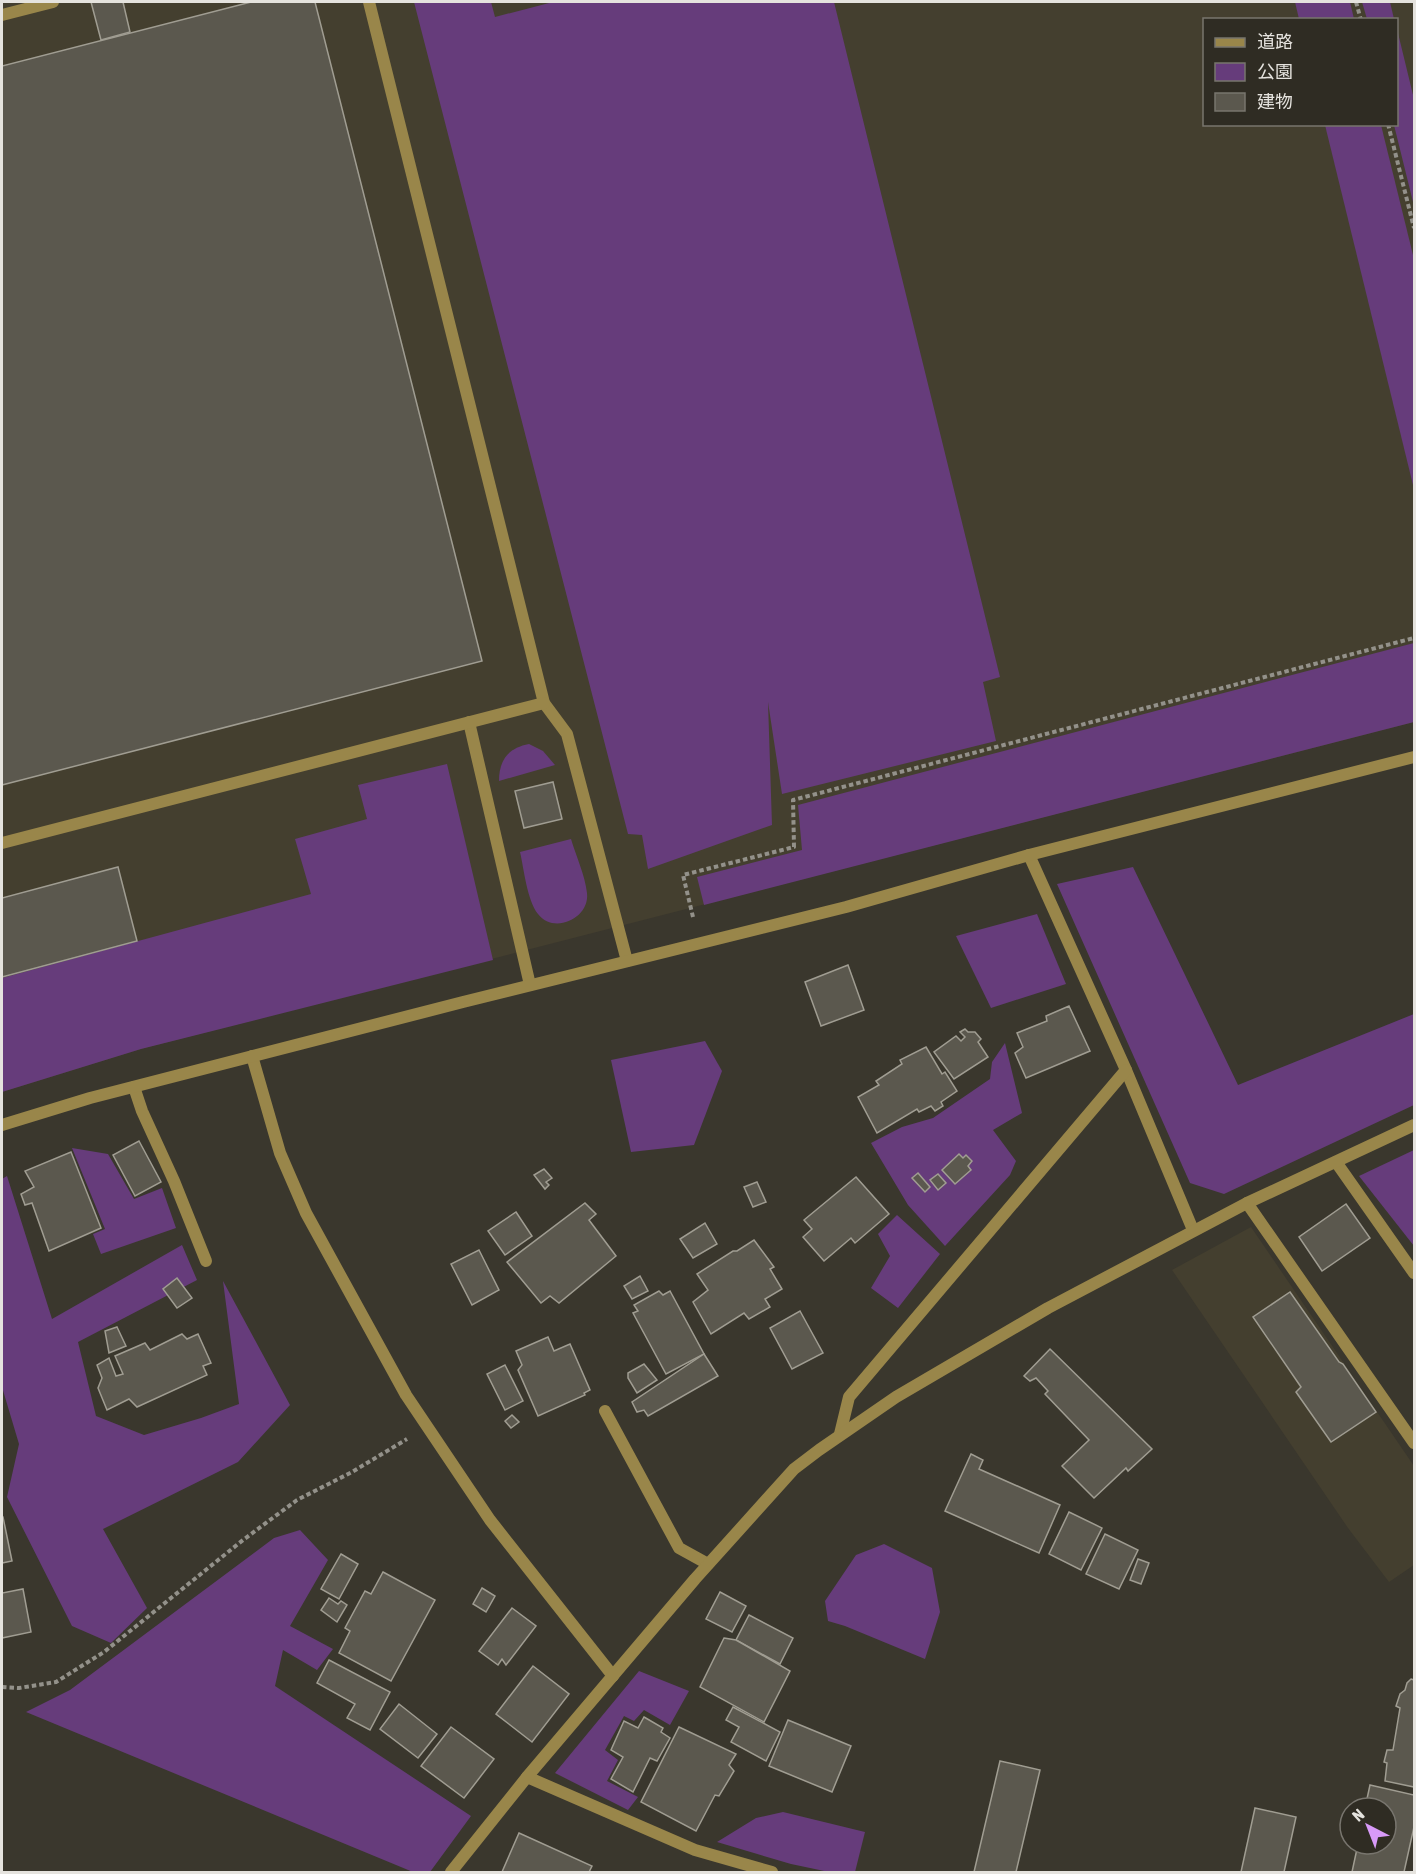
<svg xmlns="http://www.w3.org/2000/svg" width="1416" height="1874" font-family="'Asap Condensed','Noto Sans JP',sans-serif">
<style>
.built{fill:#443f2f;fill-rule:evenodd}
.green{fill:#663c7b}
.building{fill:#5b584e;stroke:#a09d92;stroke-width:1.5}
.lines{fill:none;stroke-linecap:round;stroke-linejoin:round}
.path{stroke:#93918a;stroke-width:4;stroke-dasharray:4.5 3;stroke-linecap:butt}
.service{stroke:#99864a;stroke-width:12}
.minor{stroke:#99864a;stroke-width:12}
.tertiary{stroke:#99864a;stroke-width:12}
</style>
<rect width="100%" height="100%" fill="#3a372d"/>
<g class="built">
<path d="M2 2H1414V722L141 1049 2 1092ZM1204 20H1396V124H1204Z"/>
<path d="M1251 1227 1414 1466V1565L1389 1582 1348 1528 1172 1270Z"/>
</g>
<g class="green">
<path d="M414 2H491L495 17 553 2H834L1000 677 983 682 996 741 782 794 768 702 772 825 648 869 642 835 628 834Z"/>
<path d="M1295 2H1350L1354 19H1299Z"/>
<path d="M1362 2H1390L1394 19H1367Z"/>
<path d="M1397 29 1414 99V206L1394 125 1396 124Z"/>
<path d="M1325 125H1381L1414 259V489Z"/>
<path d="M1414 643V722L704 905 697 877 802 850 798 805Z"/>
<path d="M529 744 543 751 555 765 499 781C499 760 508 748 529 744Z"/>
<path d="M447 764 493 960 141 1049 2 1092V978L311 894 295 839 367 819 358 785Z"/>
<path d="M571 839C576 856 585 875 587 893 590 918 554 935 538 914 527 900 524 869 520 852Z"/>
<path d="M1133 867 1238 1085 1414 1014V1105L1224 1194 1190 1183 1057 884Z"/>
<path d="M1037 914 1066 984 991 1008 956 936Z"/>
<path d="M705 1041 722 1071 694 1145 631 1152 611 1060Z"/>
<path d="M1005 1043 1022 1113 993 1130 1016 1161 1010 1175 945 1246 908 1205 871 1143 902 1127 933 1118 990 1079 992 1062Z"/>
<path d="M72 1148 108 1154 134 1199 162 1188 176 1228 101 1254 93 1234 105 1229Z"/>
<path d="M1414 1150V1246L1359 1176Z"/>
<path d="M7 1176 52 1319 182 1245 197 1280 78 1342 96 1416 144 1435 201 1418 239 1404 223 1281 290 1405 238 1462 103 1529 147 1608 111 1643 72 1626 7 1497 19 1444 2 1387V1179Z"/>
<path d="M897 1215 940 1254 898 1308 871 1288 890 1256 878 1234Z"/>
<path d="M300 1530 328 1560 290 1626 333 1649 317 1670 283 1650 275 1686 471 1816 430 1872H413L26 1712 70 1690 274 1538Z"/>
<path d="M884 1544 932 1568 940 1612 925 1659 845 1626 828 1621 825 1601 856 1555Z"/>
<path d="M639 1671 689 1691 670 1725 644 1710 634 1721 624 1716 605 1750 618 1760 607 1781 638 1797 628 1810 555 1773Z"/>
<path d="M783 1812 865 1832 855 1872H829L791 1864 717 1842 756 1818Z"/>
</g>
<g class="building">
<path d="M91 2H123L130 32 101 40Z"/>
<path d="M251 2H315L482 661 2 785V66Z"/>
<path d="M553 782 562 819 524 828 515 791Z"/>
<path d="M118 867 137 941 2 977V898Z"/>
<path d="M848 965 864 1010 821 1026 805 982Z"/>
<path d="M1069 1006 1090 1051 1026 1078 1015 1053 1023 1047 1017 1033 1047 1021 1046 1016Z"/>
<path d="M965 1029 968 1032H975L981 1039 978 1042 988 1057 954 1079 934 1052 956 1036 961 1041 965 1037 960 1032Z"/>
<path d="M926 1047 942 1074 945 1072 957 1091 941 1102 943 1106 935 1111 931 1106 919 1112 917 1109 877 1133 858 1097 879 1085 876 1081 902 1064 900 1060Z"/>
<path d="M139 1141 161 1182 135 1196 113 1155Z"/>
<path d="M71 1152 101 1228 49 1251 32 1203 25 1205 21 1194 34 1187 25 1171Z"/>
<path d="M959 1154 963 1158 966 1155 972 1161 968 1166 971 1170 955 1184 942 1170Z"/>
<path d="M544 1169 552 1178 546 1182 549 1185 545 1189 534 1175Z"/>
<path d="M918 1173 930 1187 925 1192 912 1178Z"/>
<path d="M938 1174 946 1183 938 1190 930 1180Z"/>
<path d="M856 1177 889 1214 855 1243 851 1238 824 1261 803 1237 812 1229 804 1220Z"/>
<path d="M757 1182 766 1202 753 1207 744 1187Z"/>
<path d="M585 1203 596 1214 589 1220 616 1256 559 1303 550 1296 541 1303 507 1262Z"/>
<path d="M1346 1204 1370 1238 1322 1271 1299 1237Z"/>
<path d="M516 1212 532 1236 505 1255 488 1231Z"/>
<path d="M705 1223 717 1244 693 1258 680 1239Z"/>
<path d="M754 1240 774 1267 770 1269 782 1289 765 1299 770 1307 749 1319 744 1313 711 1334 693 1302 708 1290 697 1274 733 1251H737Z"/>
<path d="M479 1250 499 1290 472 1305 451 1264Z"/>
<path d="M640 1276 648 1291 632 1299 624 1286Z"/>
<path d="M177 1278 192 1298 177 1308 163 1289Z"/>
<path d="M659 1291 663 1295 670 1291 704 1354 666 1374 633 1313 638 1311 634 1305Z"/>
<path d="M1290 1292 1339 1362 1343 1364 1376 1412 1331 1442 1296 1392 1301 1387 1253 1317Z"/>
<path d="M800 1311 823 1353 792 1369 770 1328Z"/>
<path d="M117 1327 126 1346 109 1353 105 1331Z"/>
<path d="M182 1334 187 1339 198 1334 211 1363 203 1366 207 1375 137 1407 129 1399 107 1410 98 1388 102 1378 97 1365 109 1358 116 1376 123 1374 115 1356 145 1343 150 1350Z"/>
<path d="M548 1337 554 1351 570 1344 590 1390 584 1393 585 1395 538 1416 518 1370 522 1365 516 1351Z"/>
<path d="M1050 1349 1152 1449 1128 1471 1126 1468 1094 1498 1062 1466 1089 1440 1045 1394 1048 1391 1036 1378 1030 1381 1024 1376Z"/>
<path d="M704 1354 718 1376 648 1416 644 1410 637 1412 632 1402Z"/>
<path d="M644 1364 657 1380 637 1393 628 1378V1373Z"/>
<path d="M505 1365 523 1401 505 1410 487 1374Z"/>
<path d="M512 1415 519 1422 511 1428 505 1421Z"/>
<path d="M971 1454 983 1460 979 1469 1060 1505 1039 1553 945 1511Z"/>
<path d="M1069 1512 1102 1528 1081 1570 1049 1554Z"/>
<path d="M2 1517H3L12 1561 2 1563Z"/>
<path d="M1105 1534 1138 1550 1119 1589 1086 1574Z"/>
<path d="M341 1554 358 1564 339 1599 321 1589Z"/>
<path d="M1138 1559 1149 1563 1141 1584 1130 1580Z"/>
<path d="M383 1572 435 1600 391 1681 339 1653 350 1631 345 1628 365 1591 371 1594Z"/>
<path d="M482 1588 495 1596 486 1612 473 1604Z"/>
<path d="M23 1589 31 1632 2 1638V1593Z"/>
<path d="M720 1592 746 1606 732 1632 706 1619Z"/>
<path d="M329 1598 338 1604 341 1601 347 1605 337 1622 321 1610Z"/>
<path d="M512 1608 536 1626 506 1665 502 1659 498 1665 479 1651Z"/>
<path d="M749 1615 793 1638 780 1664 736 1640Z"/>
<path d="M724 1638 736 1640 790 1671 764 1722 700 1687Z"/>
<path d="M329 1660 390 1692 370 1730 347 1718 355 1704 317 1683Z"/>
<path d="M533 1666 569 1694 532 1742 496 1714Z"/>
<path d="M1411 1679 1414 1680V1787L1385 1781 1387 1763 1384 1762 1387 1750H1393L1400 1708 1396 1706 1400 1694 1405 1690 1407 1683Z"/>
<path d="M399 1704 437 1734 418 1758 380 1729Z"/>
<path d="M733 1707 780 1732 766 1761 731 1742 739 1727 726 1720Z"/>
<path d="M644 1717 663 1728 661 1732 670 1738 657 1761 650 1758 633 1792 611 1779 623 1757 611 1750 624 1721 638 1728Z"/>
<path d="M788 1720 851 1746 832 1792 769 1766Z"/>
<path d="M451 1727 494 1759 464 1798 421 1766Z"/>
<path d="M679 1727 736 1754 729 1765 734 1771 719 1796 715 1795 696 1831 641 1802Z"/>
<path d="M1000 1761 1040 1770 1016 1872H974Z"/>
<path d="M1370 1785 1414 1795V1827L1404 1872H1352L1358 1844H1386V1808H1365Z"/>
<path d="M1255 1808 1296 1817 1284 1872H1241Z"/>
<path d="M519 1833 592 1866 589 1872H502Z"/>
</g>
<g class="lines">
<g class="path">
<path d="M1356 2 1361 20"/>
<path d="M1388 124 1414 228"/>
<path d="M693 917 683 875 794 847 793 800 1414 638"/>
<path d="M2 1687 19 1688 56 1682 104 1652 243 1540 297 1500 352 1472 407 1439"/>
</g>
<g class="service">
<path d="M369 2 544 703 567 734 627 961"/>
<path d="M2 15 53 2"/>
<path d="M469 722 530 985"/>
<path d="M2 843 544 703"/>
</g>
<g class="minor">
<path d="M1029 855 1126 1070 1193 1230"/>
<path d="M252 1056 280 1153 306 1213 406 1395 490 1520 613 1676"/>
<path d="M134 1087 142 1111 174 1181 206 1261"/>
<path d="M1336 1162 1414 1273"/>
<path d="M1247 1203 1414 1443"/>
<path d="M605 1411 679 1548 708 1564"/>
<path d="M840 1434 849 1397 1126 1070"/>
<path d="M527 1777 695 1850 772 1872"/>
<path d="M451 1872 527 1777 695 1579 794 1469 819 1450 896 1397 1048 1308 1247 1203 1414 1125"/>
</g>
<path class="tertiary" d="M2 1125 90 1098 463 1002 846 907 1029 855 1414 757"/>
</g>
<rect width="1416" height="1874" fill="none" stroke="#e5e3de" stroke-width="6"/>
<rect x="1203" y="18" width="195" height="108" fill="#2f2c23" stroke="#78756e" stroke-width="1.5"/>
<rect x="1215" y="38" width="30" height="9" fill="#99864a" stroke="#78756e" stroke-width="1.5"/>
<text x="1257" y="48" font-size="18" fill="#e5e3de">道路</text>
<rect x="1215" y="63" width="30" height="18" fill="#663c7b" stroke="#78756e" stroke-width="1.5"/>
<text x="1257" y="78" font-size="18" fill="#e5e3de">公園</text>
<rect x="1215" y="93" width="30" height="18" fill="#5b584e" stroke="#78756e" stroke-width="1.5"/>
<text x="1257" y="108" font-size="18" fill="#e5e3de">建物</text>
<g transform="translate(1368 1826) rotate(318)"><circle r="28" fill="#2f2c23" stroke="#78756e" stroke-width="1.5"/>
<path d="M0-4.5L10 22L0 15L-10 22Z" fill="#d89af8"/>
<text y="-9" font-size="16" font-weight="bold" text-anchor="middle" fill="#e5e3de">N</text>
</g>
</svg>
